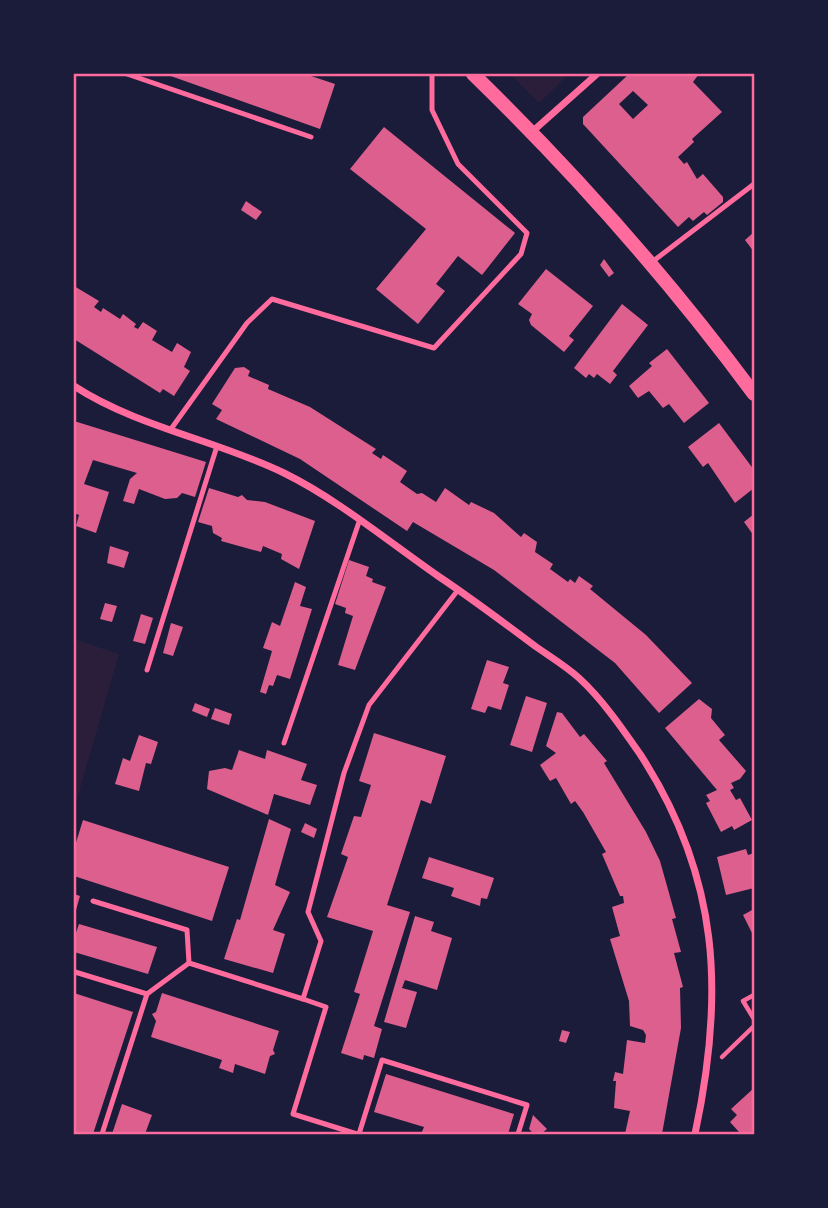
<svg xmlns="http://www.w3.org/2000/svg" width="828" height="1208" font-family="Inter,sans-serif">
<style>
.green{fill:#2a1e3b}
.building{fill:#dd5f8e;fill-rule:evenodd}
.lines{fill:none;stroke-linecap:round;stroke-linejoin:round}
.path{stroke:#ff6b9d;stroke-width:4.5}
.service{stroke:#ff6b9d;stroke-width:5}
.minor{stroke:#ff6b9d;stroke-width:7}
.secondary{stroke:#ff6b9d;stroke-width:14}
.neatline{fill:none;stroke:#ff6b9d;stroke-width:2.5}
</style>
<rect width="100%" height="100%" fill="#1b1b3a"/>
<g class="green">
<path d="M510 74H569L539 103Z"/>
<path d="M74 639 119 654 74 810Z"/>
</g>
<g class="building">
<path d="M165 74H305L335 84 320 129Z"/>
<path d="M629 74H699L693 82 722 112 692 139 694 142 678 157 684 164 687 162 697 179 703 174 723 197V202L707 215 704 212 693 221 689 217 678 227 583 124V117ZM633 91 648 105 633 119 619 104Z"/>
<path d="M384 127 515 233 482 275 458 256 436 284 445 291 418 324 376 289 426 229 350 169Z"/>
<path d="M246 201 262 212 256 220 241 210Z"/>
<path d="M754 232V252L745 240Z"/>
<path d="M604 259 614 273 609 277 600 265Z"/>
<path d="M546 269 593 306 569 336 574 340 564 352 531 325 529 320 532 314 518 304Z"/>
<path d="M74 286 99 301 94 307 101 312 103 308 120 319 123 314 136 324 134 327 138 329 143 322 157 331 152 340 172 352 177 343 191 352 184 367 190 371 174 396 163 389 160 393 74 339Z"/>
<path d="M622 304 648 325 613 371 617 375 610 384 597 374 594 378 589 374 586 378 574 368Z"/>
<path d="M667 349 709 403 684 423 669 404 663 408 649 391 638 398 629 386 652 366 649 363Z"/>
<path d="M244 367 250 371 248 376 269 385 268 389 310 407 376 449 372 453 381 459 383 455 407 471 400 482 417 494 422 493 436 502 445 488 469 505 471 502 494 513 521 537 524 533 537 542 535 552 553 564 550 569 568 582 570 579 575 583 579 576 593 586 590 589 646 635 692 683 659 713 615 663 494 570 413 522 407 531 300 459 216 419 222 410 212 404 235 368Z"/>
<path d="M74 421 206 462 195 497 182 493 177 498 165 499 139 489 134 504 123 501 130 479 137 473 93 460 84 484 109 492 96 533 76 526 79 515 74 513Z"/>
<path d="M719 423 754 470V488L735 503 708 463 703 467 688 447Z"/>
<path d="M209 488 238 497 242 495 247 500 265 502 315 521 299 569 281 559 282 554 263 546 261 552 221 541 222 538 213 533 212 526 198 522Z"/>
<path d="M754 514V536L744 522Z"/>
<path d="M110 546 129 552 124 568 107 563Z"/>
<path d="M349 560 369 567 366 576 373 579 372 582 386 587 355 670 338 665 353 616 345 613 346 608 335 604Z"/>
<path d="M295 582 306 587 300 606 312 609 290 679 277 675 273 686 269 685 266 694 260 692 272 651 263 648 272 622 280 626Z"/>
<path d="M105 603 117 606 112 622 100 619Z"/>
<path d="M141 614 153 618 145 644 133 641Z"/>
<path d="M171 623 183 627 173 656 163 653Z"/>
<path d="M487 660 509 667 503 683 509 685 501 710 488 706 485 713 471 709Z"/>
<path d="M526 696 547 703 532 752 510 745Z"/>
<path d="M699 699 712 709 711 718 725 735 719 740 746 771 740 779 731 783 734 788 730 790 736 800 740 798 752 820 734 830 732 826 721 832 706 803 710 801 706 795 717 790 665 728Z"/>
<path d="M195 703 210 709 207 717 192 711Z"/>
<path d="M215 708 232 714 229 725 211 719Z"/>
<path d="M557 712 562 713 580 737 584 734 607 761 604 763 646 832 660 861 676 918 672 919 681 952 674 953 683 987 680 988 681 1028 662 1134H625L630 1111 614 1108 616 1081H613L615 1072 623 1074 627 1040 645 1043 646 1035 643 1030 630 1026 629 1001 610 939 620 936 612 907 624 903 623 896H620L602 854 606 852 583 812 575 801 571 804 556 778 550 781 540 765 556 753 546 746Z"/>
<path d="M374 733 446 756 431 804 421 800 387 905 410 912 374 1026 382 1029 374 1058 364 1055 363 1060 341 1053 360 994 354 992 373 931 327 917 348 857 341 854 354 816 361 817 371 785 359 781Z"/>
<path d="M139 735 158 742 151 764 146 763 139 791 115 784 123 758 130 761Z"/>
<path d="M239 750 265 759 267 750 307 764 301 780 317 785 310 805 274 794 268 815 207 789 209 771 225 768 232 770Z"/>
<path d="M269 819 291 829 275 885 290 892 273 930 285 934 273 973 224 959 237 919 240 920Z"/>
<path d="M83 820 229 867 212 921 74 876V849Z"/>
<path d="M305 823 317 829 314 838 301 832Z"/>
<path d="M746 849 748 855 754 853V888L726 895 717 857Z"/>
<path d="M429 857 494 878 487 899 481 898 480 906 451 896 454 888 422 878Z"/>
<path d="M74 894 80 896 74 917Z"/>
<path d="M754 909V937L743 915Z"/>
<path d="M415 916 434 922 431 931 452 938 437 990 405 980 402 988 417 992 406 1028 384 1022Z"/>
<path d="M79 924 157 947 148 974 74 952V939Z"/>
<path d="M74 993 133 1012 93 1134H74Z"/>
<path d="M162 993 279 1031 273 1050 275 1054 270 1056 265 1074 235 1064 233 1073 219 1068 222 1060 151 1037 156 1021 152 1014 156 1012Z"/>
<path d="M562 1030 570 1032 566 1043 559 1041Z"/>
<path d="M386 1074 514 1114 508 1134H421L424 1127 374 1112Z"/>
<path d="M754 1088V1134H737L739 1132 730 1122 737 1115 731 1109Z"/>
<path d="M122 1104 152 1115 145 1134H112Z"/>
<path d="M533 1115 547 1129 541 1134H534L529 1129Z"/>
</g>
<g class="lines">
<g class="path">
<path d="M754 995 743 1001 754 1019"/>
<path d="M722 1057 754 1026"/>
</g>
<g class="service">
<path d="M127 74 311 137"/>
<path d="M652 262 754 184"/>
<path d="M171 429 247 323 272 299 434 348 521 254 527 233 458 164 432 110V74"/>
<path d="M147 670 217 446"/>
<path d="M284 743 359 522"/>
<path d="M93 901 187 930 189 963 303 999 321 941 308 912 344 773 369 705 458 590"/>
<path d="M75 972 147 994 189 963"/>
<path d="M303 999 326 1007 293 1114 357 1134"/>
<path d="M102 1134 147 994"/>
<path d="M359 1134 382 1060 527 1105 518 1134"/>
</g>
<g class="minor">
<path d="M533 131 597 74"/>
<path d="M74 386C137 427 216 440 284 473 337 499 389 542 438 576 471 598 503 622 535 646 549 656 566 666 579 678 602 699 622 728 640 754 720 877 725 994 695 1134"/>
</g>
<path class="secondary" d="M473 74C577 175 668 278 754 394"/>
</g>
<rect width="828" height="1208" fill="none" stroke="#1b1b3a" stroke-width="150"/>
<rect x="75" y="75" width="678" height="1058" class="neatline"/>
</svg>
